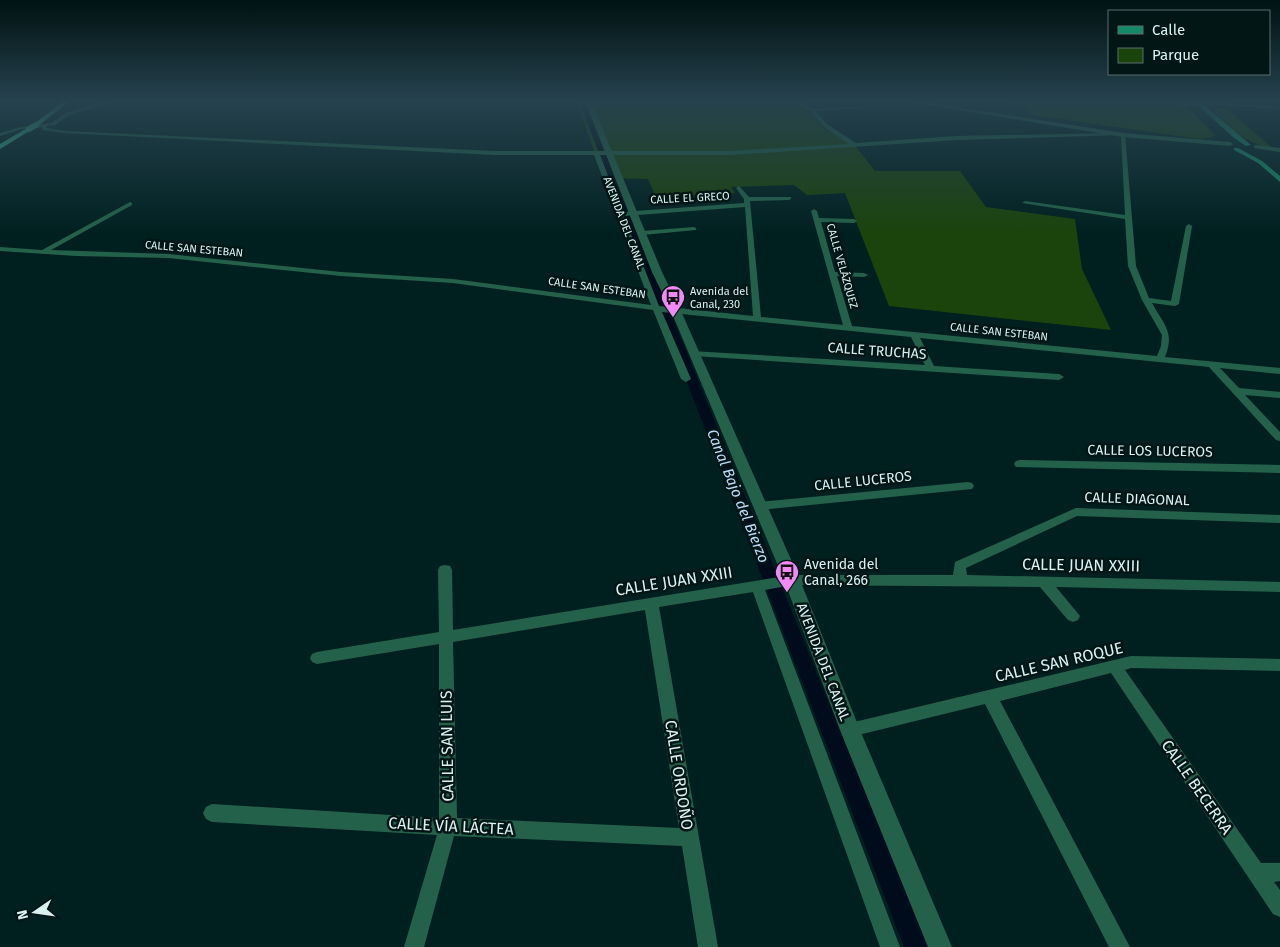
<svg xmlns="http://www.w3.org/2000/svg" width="1280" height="947" font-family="'Fira Sans',sans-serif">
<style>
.green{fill:#1b430c}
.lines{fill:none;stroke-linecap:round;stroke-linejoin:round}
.canal{fill:#000c1b;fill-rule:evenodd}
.minor{fill:#24614a;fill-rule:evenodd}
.tertiary{fill:#24614a;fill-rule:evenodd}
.secondary{fill:#158965;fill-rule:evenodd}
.trunk{fill:#3cb087;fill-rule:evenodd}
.trunk-bridge{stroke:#3cb087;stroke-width:6}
.labels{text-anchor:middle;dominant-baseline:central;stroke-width:5;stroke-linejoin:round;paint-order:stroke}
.far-street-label{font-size:11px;fill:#daf1f0;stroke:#011615}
.far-poi-label{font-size:11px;fill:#daf1f0;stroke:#011615;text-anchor:start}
.street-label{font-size:14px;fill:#daf1f0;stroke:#011615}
.poi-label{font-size:14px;fill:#daf1f0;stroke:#011615;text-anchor:start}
.water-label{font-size:15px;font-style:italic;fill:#badaf8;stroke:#011615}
.near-street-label{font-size:16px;fill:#daf1f0;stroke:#011615}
</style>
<rect width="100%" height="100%" fill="#002020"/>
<g class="green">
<path d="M576 101H790L806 108 823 127 857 148 875 171H960L986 207 1075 219 1082 269 1111 330 889 306 845 193 807 195 794 185 731 187 735 193 656 197 648 179 604 178Z"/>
<path d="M1010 101H1141L1180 105 1186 106 1216 136 1201 139 1032 115 1025 108Z"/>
<path d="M1215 108H1226L1272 148C1244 143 1232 128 1212 110Z"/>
</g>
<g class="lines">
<path class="canal" d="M579 101H585L928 947H904Z"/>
<g class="minor">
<path d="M109 101H117L69 115 55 125 46 126 47 128 64 131 494 151H730L849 144 824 127 810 111 792 101H798L813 109 867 106 865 108 815 111 828 125 856 143 957 136 1119 133 1125 134 1136 266 1149 298 1171 301 1186 226 1189 224 1192 226 1179 304 1175 306 1152 303C1164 325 1175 332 1165 357L1280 368V374L1220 368 1239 388 1280 392V398L1245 395 1280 432V441L1276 440 1209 367 920 338 934 366 1059 374 1064 377 1059 380 694 356 691 355V351L925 365 911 337 662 312 691 379 686 382 681 379 653 310 453 283 341 276 168 258 76 256 0 251V247L42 250 130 202 132 203V205L51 250 168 254 341 272 453 279 651 305 594 155H494L64 133 43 130 42 127 22 129 0 136V133L21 127 52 123 65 113ZM1121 135 1125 215 1025 201 1022 203 1125 219 1128 266 1142 300 1162 335 1161 346 1157 356 852 326 837 276 864 277 868 275 864 273 835 272 821 222 854 223 857 221 854 219 819 218 817 211 814 209 811 211 843 325 761 317 750 201 789 200 791 199V197H749L739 186 736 188 744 199V203L622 212 600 155H730L957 140ZM745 207 753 316 659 306 624 216Z"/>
<path d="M1201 102 1280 107V109L1203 104Z"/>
<path d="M694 227 696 228V230L642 235 639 233 642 231Z"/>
<path d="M1020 460 1280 465V473L1016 467 1014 464 1016 461Z"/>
<path d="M968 482 972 483 974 486 972 489 760 510 754 506 760 502Z"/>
<path d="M1076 508 1280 515V523L1077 516 966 568 967 575 1280 582V592L1056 587 1080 616 1078 620 1073 622 1068 620 1040 587 792 585 765 590 900 947H880L753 592 659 607 718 947H698L682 846 454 836 424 947H404L437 835 212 822 206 819 203 813 206 807 212 804 439 818V644L317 664 312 662 310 658 312 654 317 652 439 632 438 570 440 566 445 565 450 566 452 570 453 630 792 575H953L955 562ZM645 610 679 828 457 818 453 642Z"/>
<path d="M1131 656 1280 659V671L1131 668 1125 670 1261 863H1280V881L1274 882 1280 890V917L1273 914 1111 673 1000 701 1130 947H1109L985 704 850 737 844 735 842 730 844 725 850 723Z"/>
</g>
<g class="tertiary">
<path d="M585 101H591L662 272 681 311 800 580 860 730 952 947H928L840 730 784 580 671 311 652 272Z"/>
<path d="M904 101H918L1123 133 1230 142 1233 144 1230 146 1123 137Z"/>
<path d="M1162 101H1178L1188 104 1185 106Z"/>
<path d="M1256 145 1280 148V152L1254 148V146Z"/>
</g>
<g class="secondary">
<path d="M1183 101 1204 105 1251 145 1246 146 1234 138 1200 107 1182 104Z"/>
<path d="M1234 148H1238L1262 161 1280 176V182L1258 163 1234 150Z"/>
</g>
<g class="trunk">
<path d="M64 101H70L38 126H34V124Z"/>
<path d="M29 127 31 130 0 149V144Z"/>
</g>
<path class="trunk-bridge" d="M29 129 36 125"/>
</g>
<linearGradient id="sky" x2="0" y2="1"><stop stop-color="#001212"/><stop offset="0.43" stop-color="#26424e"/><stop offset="1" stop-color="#26424e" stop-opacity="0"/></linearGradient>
<rect width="1280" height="234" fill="url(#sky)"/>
<defs>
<g id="bus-pin" transform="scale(1.25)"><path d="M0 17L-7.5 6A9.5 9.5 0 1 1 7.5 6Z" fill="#f18af4" stroke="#011615"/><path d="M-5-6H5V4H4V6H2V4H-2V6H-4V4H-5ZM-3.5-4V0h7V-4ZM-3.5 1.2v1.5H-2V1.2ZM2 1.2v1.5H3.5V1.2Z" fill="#111"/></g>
</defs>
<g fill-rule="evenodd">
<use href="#bus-pin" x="673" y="297"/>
<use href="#bus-pin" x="787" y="572"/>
</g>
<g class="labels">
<g class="far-street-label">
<text transform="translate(690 198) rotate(-3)">CALLE EL GRECO</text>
<text transform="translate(624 223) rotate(69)">AVENIDA DEL CANAL</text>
<text transform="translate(194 249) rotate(5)">CALLE SAN ESTEBAN</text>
<text transform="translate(842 266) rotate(74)">CALLE VELÁZQUEZ</text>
<text transform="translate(597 288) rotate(8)">CALLE SAN ESTEBAN</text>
<text transform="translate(999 332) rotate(6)">CALLE SAN ESTEBAN</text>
</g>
<g class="far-poi-label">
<text x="690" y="291">Avenida del<tspan x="690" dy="13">Canal, 230</tspan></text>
</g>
<g class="street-label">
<text transform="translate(877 351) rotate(4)">CALLE TRUCHAS</text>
<text transform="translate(1150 451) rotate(1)">CALLE LOS LUCEROS</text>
<text transform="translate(863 481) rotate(-6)">CALLE LUCEROS</text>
<text transform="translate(1137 499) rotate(2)">CALLE DIAGONAL</text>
<text transform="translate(823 662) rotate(69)">AVENIDA DEL CANAL</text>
</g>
<g class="poi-label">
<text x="804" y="564">Avenida del<tspan x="804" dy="16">Canal, 266</tspan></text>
</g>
<g class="water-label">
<text transform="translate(738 496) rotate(68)">Canal Bajo del Bierzo</text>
</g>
<g class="near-street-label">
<text transform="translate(1081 565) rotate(1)">CALLE JUAN XXIII</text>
<text transform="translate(674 581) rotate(-9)">CALLE JUAN XXIII</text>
<text transform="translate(1059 662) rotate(-13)">CALLE SAN ROQUE</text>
<text transform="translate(447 746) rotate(-91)">CALLE SAN LUIS</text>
<text transform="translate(679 775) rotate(81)">CALLE ORDOÑO</text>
<text transform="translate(1197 787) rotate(55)">CALLE BECERRA</text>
<text transform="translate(451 826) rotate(3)">CALLE VÍA LÁCTEA</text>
</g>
</g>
<rect x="1108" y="10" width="162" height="65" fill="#011615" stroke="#586e6d"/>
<rect x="1118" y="26" width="25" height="8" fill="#158965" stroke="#586e6d"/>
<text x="1152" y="35" font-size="15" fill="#daf1f0">Calle</text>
<rect x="1118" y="48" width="25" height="15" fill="#1b430c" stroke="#586e6d"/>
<text x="1152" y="60" font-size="15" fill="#daf1f0">Parque</text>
<g transform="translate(35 912) rotate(257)" stroke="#011615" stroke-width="4" paint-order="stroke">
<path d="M0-4L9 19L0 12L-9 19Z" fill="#daf1f0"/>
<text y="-8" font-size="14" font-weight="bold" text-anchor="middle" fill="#daf1f0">N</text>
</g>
</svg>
